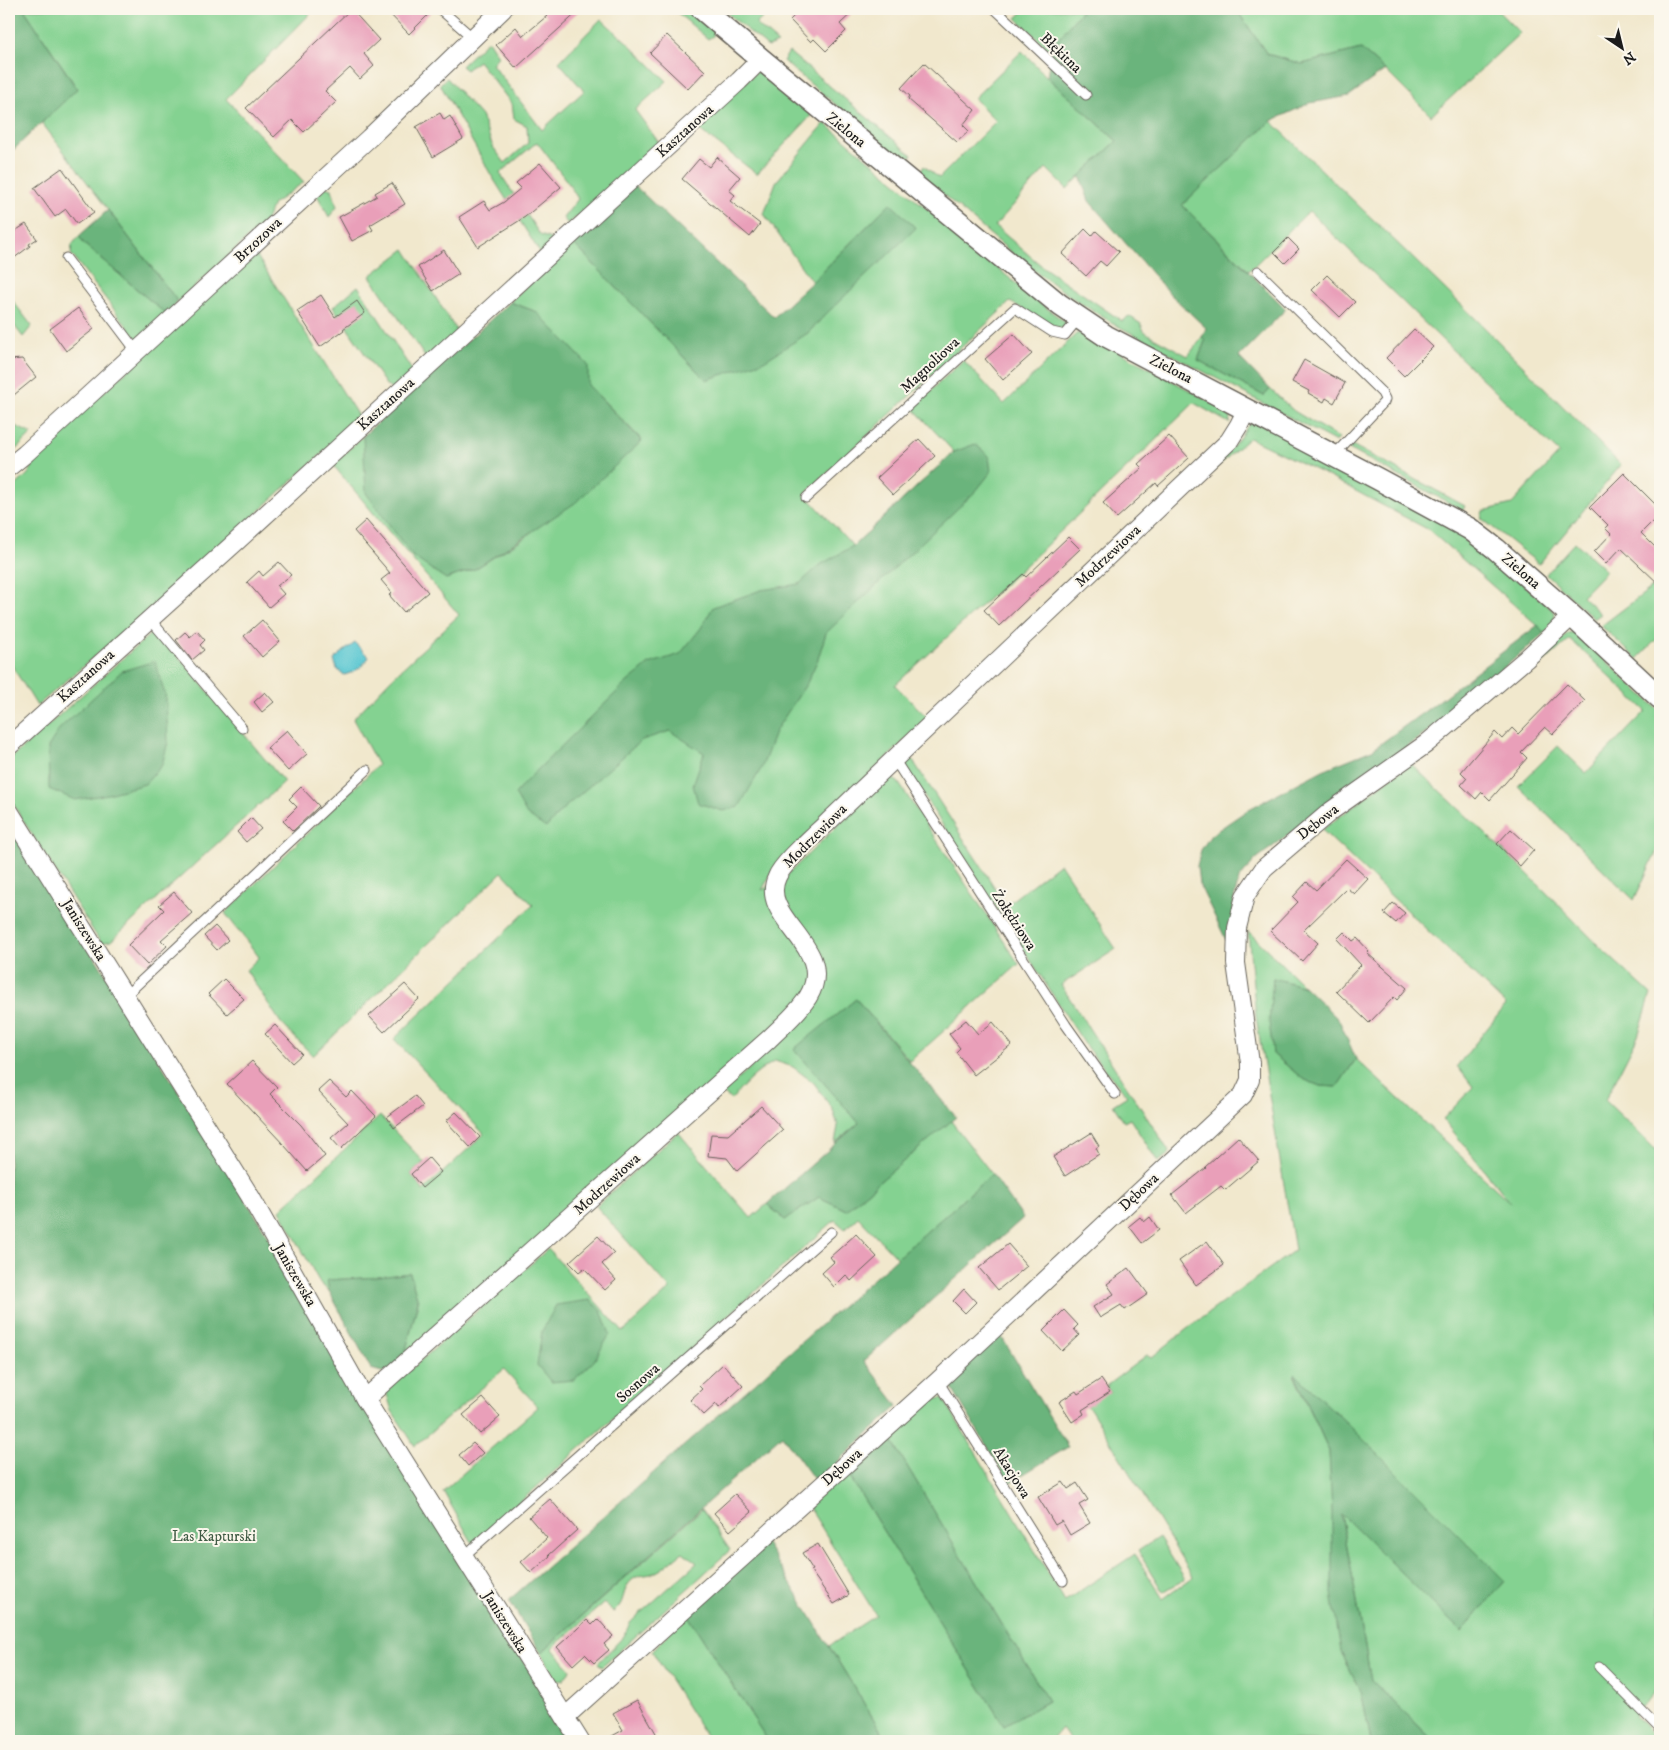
<svg xmlns="http://www.w3.org/2000/svg" width="1669" height="1750" font-family="'IM FELL DW Pica',serif">
<style>
.green{fill:#84d291;stroke:#507756}
.forest{fill:#6bb47b;stroke:#44684c}
.water{fill:#5bc8d2;stroke:#3c7277}
.building{fill:#e99fb9}
.lines{fill:none;stroke-linecap:round;stroke-linejoin:round}
.service-casing{stroke:#67635a;stroke-width:11}
.minor-casing{stroke:#67635a;stroke-width:20}
.tertiary-casing{stroke:#67635a;stroke-width:24}
.service{stroke:#fff;stroke-width:9}
.minor{stroke:#fff;stroke-width:18}
.tertiary{stroke:#fff;stroke-width:21}
.labels{text-anchor:middle;dominant-baseline:central;stroke-width:4;stroke-linejoin:round;paint-order:stroke}
.street-label{font-size:15px;fill:#1c1c1c;stroke:#fbf7ec}
.park-label{font-size:15px;fill:#405c45;stroke:#fbf7ec}
</style>
<rect width="100%" height="100%" fill="#fbf7ec"/>
<filter id="ink" filterUnits="userSpaceOnUse"><feTurbulence type="fractalNoise" baseFrequency=".02" numOctaves="2"/><feDisplacementMap in="SourceGraphic" scale="10" xChannelSelector="R" yChannelSelector="G"/><feConvolveMatrix kernelMatrix="1 2 1 2 8 2 1 2 1" color-interpolation-filters="sRGB"/></filter>
<filter id="wash" filterUnits="userSpaceOnUse"><feTurbulence type="fractalNoise" baseFrequency=".0096" numOctaves="4" result="noise"/><feDisplacementMap in="SourceGraphic" scale="20" xChannelSelector="R" yChannelSelector="G"/><feGaussianBlur stdDeviation="1.12" result="paint"/><feColorMatrix in="noise" values="0 0 0 0 0 0 0 0 0 0 0 0 0 0 0 0 0 1.4 0 .05"/><feComposite in="paint" operator="in"/></filter>
<g filter="url(#wash)">
<rect width="100%" height="100%" fill="#f1e8cd"/>
<g class="green">
<path d="M24 9H315L226 99 304 182 273 204 265 222 178 302 42 123 77 88Z"/>
<path d="M673 9H690L714 31 713 36 708 39Z"/>
<path d="M722 9H772L756 24 778 43 768 47Z"/>
<path d="M1026 9H1083L1049 50 1016 18Z"/>
<path d="M1236 9H1496L1520 33 1431 116 1385 70 1361 49 1302 64 1267 54Z"/>
<path d="M601 19 629 44 667 81 635 110 660 144 593 204 568 224 563 218 578 199 569 184 537 142 500 173 540 235 551 239 554 245 542 256 491 175 440 84 447 78 481 116 493 147 505 163 528 143 527 126 514 119 512 104 478 61 466 70 461 66 488 40 498 56 492 64 542 130 584 91 559 62Z"/>
<path d="M1022 51 1047 77 1117 141 1067 189 1046 168 995 226 1043 267 1122 321 1129 316 1141 324 1144 331 1153 337 1188 356 1202 337 1205 341 1198 360 1264 396 1270 389 1294 411 1339 438 1336 442 1114 324 1077 301 1025 264 919 174 924 166 939 178 996 121 974 98Z"/>
<path d="M789 52 912 155 905 162 783 61Z"/>
<path d="M757 71H762L813 112 809 118 757 174 697 128Z"/>
<path d="M1271 121 1480 323 1621 465 1539 564 1481 518 1483 511 1512 504 1559 453 1309 211 1249 271 1182 205Z"/>
<path d="M825 123 1032 297 1065 322 1066 326 1060 329 1010 302 805 494 853 546 954 452 913 408 963 360 1004 404 1076 334 1085 333 1231 413 1229 423 1194 403 1029 562 895 685 928 718 777 864 762 890 782 880 888 776 898 782 1019 964 910 1061 856 999 795 1049 859 1123 835 1143 838 1126 833 1110 814 1083 793 1067 775 1061C755 1073 746 1083 731 1100L723 1093 783 1037 389 1374 406 1350 418 1302 410 1273 379 1277 328 1280 329 1291 320 1283 280 1210 380 1116 424 1162 411 1174 422 1188 423 1191 484 1134 394 1039 533 905 502 872 313 1056 281 1023 246 970 259 957 225 913 378 765 353 719 390 680 459 615 333 465 363 436 446 579 475 569 524 538 642 440 588 385 537 312 510 302 571 241 706 380 808 333 825 315 890 203 812 282 764 214 776 182Z"/>
<path d="M325 187 332 189 337 207 329 217 317 195Z"/>
<path d="M79 236 84 244 167 315 137 339 71 254 72 245Z"/>
<path d="M405 249 458 333 427 360 370 276Z"/>
<path d="M255 253 360 419 181 582 37 706 9 661V492L28 474 44 447Z"/>
<path d="M358 286 413 372 392 390 386 385 333 307Z"/>
<path d="M9 296 32 326 23 337 9 319Z"/>
<path d="M1257 422 1453 529 1500 564 1555 612 1554 622 1544 634 1537 625 1429 530 1322 473 1249 438 1208 475 1238 440 1249 424Z"/>
<path d="M9 423 32 434 9 456Z"/>
<path d="M1352 445 1465 506 1462 510 1349 449Z"/>
<path d="M1575 542 1606 571 1582 596 1601 614 1594 619 1546 574Z"/>
<path d="M1655 585 1660 589V636L1637 659 1601 626Z"/>
<path d="M156 629 284 782 111 941 101 943 9 798V760Z"/>
<path d="M1575 632 1660 711V844L1634 900 1518 786 1558 746 1586 773 1646 711 1570 639 1535 670 1533 663 1568 633Z"/>
<path d="M910 756 1006 905 1060 863 1116 949 1061 985 1170 1153 1158 1162 1130 1119 1124 1122 1113 1105 1127 1096 1088 1049 907 770 906 761Z"/>
<path d="M1410 763 1520 866 1606 953 1651 994 1638 1036 1605 1100 1660 1154V1687L1634 1716 1658 1741H1434L1371 1680 1341 1513 1462 1632 1505 1581 1294 1375 1329 1451 1341 1652 1361 1691 1371 1741H1070L1062 1728 1051 1741H887L829 1646 876 1615 807 1504 845 1469 1004 1726 1048 1701 886 1431 929 1400 943 1398 1065 1601 1135 1554 1163 1599 1193 1577 1091 1410 1084 1403 1110 1392 1106 1386 1147 1355 1152 1357 1192 1325 1295 1250 1256 1017 1248 931 1305 987 1273 978V1054L1303 1079 1320 1086 1337 1087 1356 1059 1511 1203 1443 1119 1473 1087 1457 1066 1506 1005 1322 830Z"/>
<path d="M951 1121 992 1174 897 1258 858 1217 845 1229 835 1220 473 1544 443 1491 538 1407 504 1369 415 1446 392 1411 386 1391 548 1249 623 1332 670 1289 596 1206 678 1132 751 1218 767 1204 785 1220 819 1197 846 1210Z"/>
<path d="M702 1509 730 1550 602 1667 598 1663 624 1636 630 1623 638 1615 697 1563 683 1552C674 1558 664 1569 654 1573 646 1576 639 1574 632 1580 621 1589 626 1605 613 1612L604 1603 552 1648 571 1670 563 1680 557 1681 541 1653Z"/>
<path d="M1159 1537 1185 1579 1163 1592 1138 1551Z"/>
<path d="M687 1614 768 1741H709L652 1651Z"/>
</g>
<g class="forest">
<path d="M9 9H24L77 89 9 154Z"/>
<path d="M1083 9H1236L1267 54 1302 64 1361 49 1385 70 1349 96 1310 103 1271 121 1182 205 1286 309 1239 357 1270 389 1264 396 1198 360 1205 341 1202 337 1206 328 1168 292 1089 201 1080 176 1117 141 1047 77 1051 48Z"/>
<path d="M635 186 774 317 812 282 890 203 916 228 825 315 808 333 764 361 706 380 571 241Z"/>
<path d="M108 210 178 302 167 315 84 244 79 236Z"/>
<path d="M510 302 537 312 588 365V385L642 441 575 503 475 569 446 579 413 557 366 493 363 436Z"/>
<path d="M975 444 989 456 991 472 976 491 826 633 818 659 807 683 776 730 762 767 739 807 723 811 698 803 693 785 704 753 670 731 642 740 562 810 546 828 527 815 515 794 526 781 625 684 649 664 680 654 701 628 713 607 761 590 799 584 820 565 853 546 954 452Z"/>
<path d="M1538 625 1544 634 1426 733 1256 859 1239 879 1234 899 1231 950 1199 884 1197 866 1201 850 1211 835 1249 809 1323 770 1372 750 1432 706Z"/>
<path d="M155 661 166 698 168 742 162 765 145 784 108 794 75 800 49 789 48 747 60 728 122 671Z"/>
<path d="M9 819 423 1485 570 1741H9Z"/>
<path d="M1273 978 1305 987 1339 1020 1356 1059 1337 1087 1320 1086 1303 1079 1273 1054 1269 1022Z"/>
<path d="M856 999 956 1117 846 1210 819 1197 785 1220 767 1204 859 1123 794 1049Z"/>
<path d="M992 1174 1023 1218 864 1361 898 1406 816 1482 782 1435 541 1653 509 1600Z"/>
<path d="M410 1273 418 1301 406 1350 389 1374 371 1369 329 1291 327 1280 379 1277Z"/>
<path d="M590 1300 601 1311 610 1334 594 1361 574 1380 551 1382 537 1365 542 1331 556 1305Z"/>
<path d="M998 1331 1068 1447 1009 1483 946 1378Z"/>
<path d="M1294 1373 1354 1430 1505 1581 1462 1632 1341 1514 1371 1680 1434 1741H1371L1361 1691 1341 1652 1332 1593V1513L1329 1451Z"/>
<path d="M886 1431 1048 1701 1004 1726 845 1469Z"/>
<path d="M765 1542 887 1741H768L687 1614Z"/>
</g>
<path class="water" d="M355 643 369 657C362 667 356 672 344 675L337 669 334 660 340 654Z"/>
<g id="blocks">
<g class="building">
<path d="M351 9 379 40 364 54 374 66 360 79 350 68 325 91 336 102 304 132 292 120 274 137 246 108Z"/>
<path d="M385 9H434L409 34Z"/>
<path d="M540 9H581L516 68 496 45 516 27 523 36 547 16Z"/>
<path d="M801 9H856L840 24 846 31 826 51 814 39 811 42 790 20Z"/>
<path d="M667 35 705 71 688 89 650 53Z"/>
<path d="M924 63 975 110 963 125 969 131 957 142 908 99 910 96 901 88Z"/>
<path d="M440 113 444 120 450 116 463 139 433 157 416 127Z"/>
<path d="M717 157 740 177 729 190 735 195 730 201 760 224 750 237 682 179 699 159 709 167Z"/>
<path d="M540 163 561 187 525 217 478 247 459 217 484 201 490 210 504 202 521 188 516 183Z"/>
<path d="M62 168 94 212 77 224 66 209 55 217 34 188Z"/>
<path d="M392 183 405 204 370 225 373 230 352 241 339 217 377 196 375 193Z"/>
<path d="M26 224 37 239 29 244 30 246 9 262V235Z"/>
<path d="M1085 229 1092 236 1096 231 1119 252 1106 266 1100 261 1086 276 1062 254Z"/>
<path d="M1288 238 1299 249 1285 263 1274 252Z"/>
<path d="M444 250 459 274 433 291 418 267Z"/>
<path d="M1327 275 1355 302 1340 317 1312 290Z"/>
<path d="M321 295 335 317 357 301 365 313 343 329 344 330 320 347 297 311Z"/>
<path d="M78 308 94 329 66 351 50 329Z"/>
<path d="M1414 329 1433 347 1404 376 1386 358Z"/>
<path d="M1014 334 1032 354 1003 380 985 359Z"/>
<path d="M22 359 36 377 9 399V360Z"/>
<path d="M1304 360 1345 383 1334 403 1326 398 1324 402 1308 393 1309 391 1292 382Z"/>
<path d="M1169 436 1189 458 1158 486 1156 483 1117 518 1103 503 1142 468 1138 464Z"/>
<path d="M919 439 935 456 893 495 877 478Z"/>
<path d="M1624 473 1660 509V514L1641 533 1660 552V585L1621 548 1606 564 1594 552 1611 534 1605 528 1608 525 1590 507Z"/>
<path d="M366 520 428 592 404 612 389 595 392 593 381 580 390 573 354 531Z"/>
<path d="M1068 537 1080 549 999 626 984 610 1023 574 1026 577Z"/>
<path d="M279 562 291 575 277 586 284 594 269 607 247 582 259 571 263 576Z"/>
<path d="M262 620 280 641 262 657 244 636Z"/>
<path d="M197 631 205 640 200 645 204 650 192 660 176 640 185 632 190 637Z"/>
<path d="M1567 684 1585 701 1553 734 1545 727 1521 752 1527 758 1490 800 1482 792 1476 799 1461 785 1467 778 1461 772 1495 732 1502 739 1512 728 1518 734Z"/>
<path d="M265 692 274 702 262 712 254 702Z"/>
<path d="M287 730 307 754 288 771 267 748Z"/>
<path d="M301 787 319 806 293 831 283 821 297 807 289 799Z"/>
<path d="M251 818 261 829 246 842 237 832Z"/>
<path d="M1511 829 1534 850 1520 866 1497 844Z"/>
<path d="M1346 859 1368 879 1354 894 1347 888 1304 930 1318 943 1302 961 1270 931 1298 902 1293 897 1307 882 1316 890Z"/>
<path d="M174 892 192 913 161 940 167 946 147 965 128 945 164 910 159 905Z"/>
<path d="M1393 903 1405 913 1396 923 1384 913Z"/>
<path d="M215 926 228 940 217 950 204 936Z"/>
<path d="M1344 932 1353 941 1357 938 1369 951 1367 953 1407 988 1397 1000 1394 997 1369 1023 1336 991 1361 965 1337 939Z"/>
<path d="M224 979 244 999 227 1014 208 994Z"/>
<path d="M405 984 419 999 384 1032 369 1016Z"/>
<path d="M966 1020 978 1034 993 1022 1012 1045 974 1075 956 1052 960 1048 949 1034Z"/>
<path d="M275 1025 302 1054 292 1063 265 1034Z"/>
<path d="M252 1061 277 1087 270 1094 301 1125 325 1156 307 1171 284 1145 227 1084Z"/>
<path d="M329 1081 346 1097 352 1091 376 1116 341 1149 331 1138 348 1123 318 1091Z"/>
<path d="M415 1096 423 1106 394 1128 387 1117Z"/>
<path d="M761 1106 783 1130 737 1171 727 1158 708 1156 711 1134 728 1135Z"/>
<path d="M456 1112 480 1137 470 1147 446 1121Z"/>
<path d="M1091 1133 1099 1146 1096 1148 1099 1154 1065 1176 1053 1157Z"/>
<path d="M1238 1137 1259 1161 1225 1190 1221 1186 1186 1213 1172 1195 1206 1168 1205 1167Z"/>
<path d="M429 1158 441 1172 422 1188 411 1174Z"/>
<path d="M1140 1217 1144 1222 1150 1217 1159 1230 1142 1243 1129 1226Z"/>
<path d="M856 1234 877 1257 851 1281 846 1275 834 1287 822 1273 834 1262 830 1257Z"/>
<path d="M598 1236 614 1253 602 1264 616 1280 605 1290 584 1268 579 1272 569 1262Z"/>
<path d="M1207 1241 1224 1265 1196 1285 1179 1261Z"/>
<path d="M1008 1244 1027 1266 998 1290 979 1268Z"/>
<path d="M1129 1268 1148 1294 1125 1310 1121 1305 1100 1318 1093 1307 1114 1294 1107 1284Z"/>
<path d="M964 1289 976 1302 965 1313 953 1301Z"/>
<path d="M1064 1310 1078 1325 1074 1329 1079 1335 1062 1351 1043 1331Z"/>
<path d="M723 1364 743 1386 719 1408 716 1404 704 1415 690 1400 702 1389 699 1386Z"/>
<path d="M1101 1379 1110 1392 1082 1410 1084 1414 1072 1422 1059 1402 1076 1391 1078 1394Z"/>
<path d="M483 1398 500 1417 480 1434 463 1415Z"/>
<path d="M473 1443 483 1453 468 1466 459 1455Z"/>
<path d="M1063 1482 1068 1489 1077 1483 1088 1500 1079 1505 1090 1523 1070 1535 1062 1521 1055 1525 1038 1497Z"/>
<path d="M735 1494 752 1512 730 1531 714 1513Z"/>
<path d="M550 1499 577 1530 549 1555 550 1556 531 1573 521 1562 547 1538 529 1517Z"/>
<path d="M818 1544 849 1595 834 1604 811 1571 813 1570 802 1553Z"/>
<path d="M598 1619 613 1636 604 1644 609 1650 594 1663 585 1654 573 1665 557 1647 587 1620 592 1625Z"/>
<path d="M637 1700 657 1735 652 1737 654 1741H603L623 1730 613 1713Z"/>
</g>
</g>
</g>
<g filter="url(#ink)">
<use href="#blocks" fill-opacity="0" stroke="#67635a" stroke-width="1"/>
<g class="lines">
<g class="service-casing">
<g id="service">
<path d="M440 9 473 38"/>
<path d="M995 9 1086 95"/>
<path d="M66 258 137 352"/>
<path d="M1258 271 1382 393 1385 399 1384 402 1334 455"/>
<path d="M806 498 1015 308 1052 332 1065 335 1079 318"/>
<path d="M149 618 242 728"/>
<path d="M894 759 1066 1025 1115 1094"/>
<path d="M125 996 367 770"/>
<path d="M938 1381 1063 1581"/>
<path d="M464 1556 831 1232"/>
<path d="M1599 1667 1660 1729"/>
</g>
</g>
<g class="minor-casing">
<g id="minor">
<path d="M9 467 25 454 369 138 503 9"/>
<path d="M9 746 238 540 739 81 761 59"/>
<path d="M9 811 250 1196 365 1399 580 1741"/>
<path d="M365 1399 769 1039C783 1025 798 1013 808 997 839 947 757 919 777 877 783 862 816 834 829 821L1229 441 1239 425 1247 409"/>
<path d="M565 1717 938 1381 1243 1095 1250 1080V1063L1236 963 1237 928 1245 896 1264 868 1331 811 1426 744 1526 659 1572 616"/>
</g>
</g>
<g class="tertiary-casing">
<path id="tertiary" d="M702 9 761 59 1060 305 1106 336 1378 479 1470 529 1496 549 1572 616 1660 698"/>
</g>
<use href="#service" class="service"/>
<use href="#minor" class="minor"/>
<use href="#tertiary" class="tertiary"/>
</g>
</g>
<g class="labels">
<g class="street-label">
<text transform="translate(1061 53) rotate(44)">Błękitna</text>
<text transform="translate(846 130) rotate(39)">Zielona</text>
<text transform="translate(685 131) rotate(-42)">Kasztanowa</text>
<text transform="translate(258 240) rotate(-43)">Brzozowa</text>
<text transform="translate(930 365) rotate(-43)">Magnoliowa</text>
<text transform="translate(1171 369) rotate(27)">Zielona</text>
<text transform="translate(386 404) rotate(-42)">Kasztanowa</text>
<text transform="translate(1108 556) rotate(-43)">Modrzewiowa</text>
<text transform="translate(1521 571) rotate(41)">Zielona</text>
<text transform="translate(86 676) rotate(-42)">Kasztanowa</text>
<text transform="translate(1318 822) rotate(-38)">Dębowa</text>
<text transform="translate(815 836) rotate(-45)">Modrzewiowa</text>
<text transform="translate(1014 920) rotate(57)">Żołędziowa</text>
<text transform="translate(84 930) rotate(58)">Janiszewska</text>
<text transform="translate(607 1184) rotate(-42)">Modrzewiowa</text>
<text transform="translate(1139 1192) rotate(-43)">Dębowa</text>
<text transform="translate(295 1275) rotate(60)">Janiszewska</text>
<text transform="translate(638 1383) rotate(-41)">Sosnowa</text>
<text transform="translate(842 1467) rotate(-42)">Dębowa</text>
<text transform="translate(1012 1473) rotate(58)">Akacjowa</text>
<text transform="translate(505 1622) rotate(58)">Janiszewska</text>
</g>
<g class="park-label">
<text x="214" y="1536">Las Kapturski</text>
</g>
</g>
<rect width="1669" height="1750" fill="none" stroke="#fbf7ec" stroke-width="30"/>
<g transform="translate(1622 48) rotate(145)" stroke="#fbf7ec" stroke-width="4" paint-order="stroke">
<path d="M0-4L9 19L0 12L-9 19Z" fill="#1c1c1c"/>
<text y="-8" font-size="14" font-weight="bold" text-anchor="middle" fill="#1c1c1c">N</text>
</g>
</svg>
